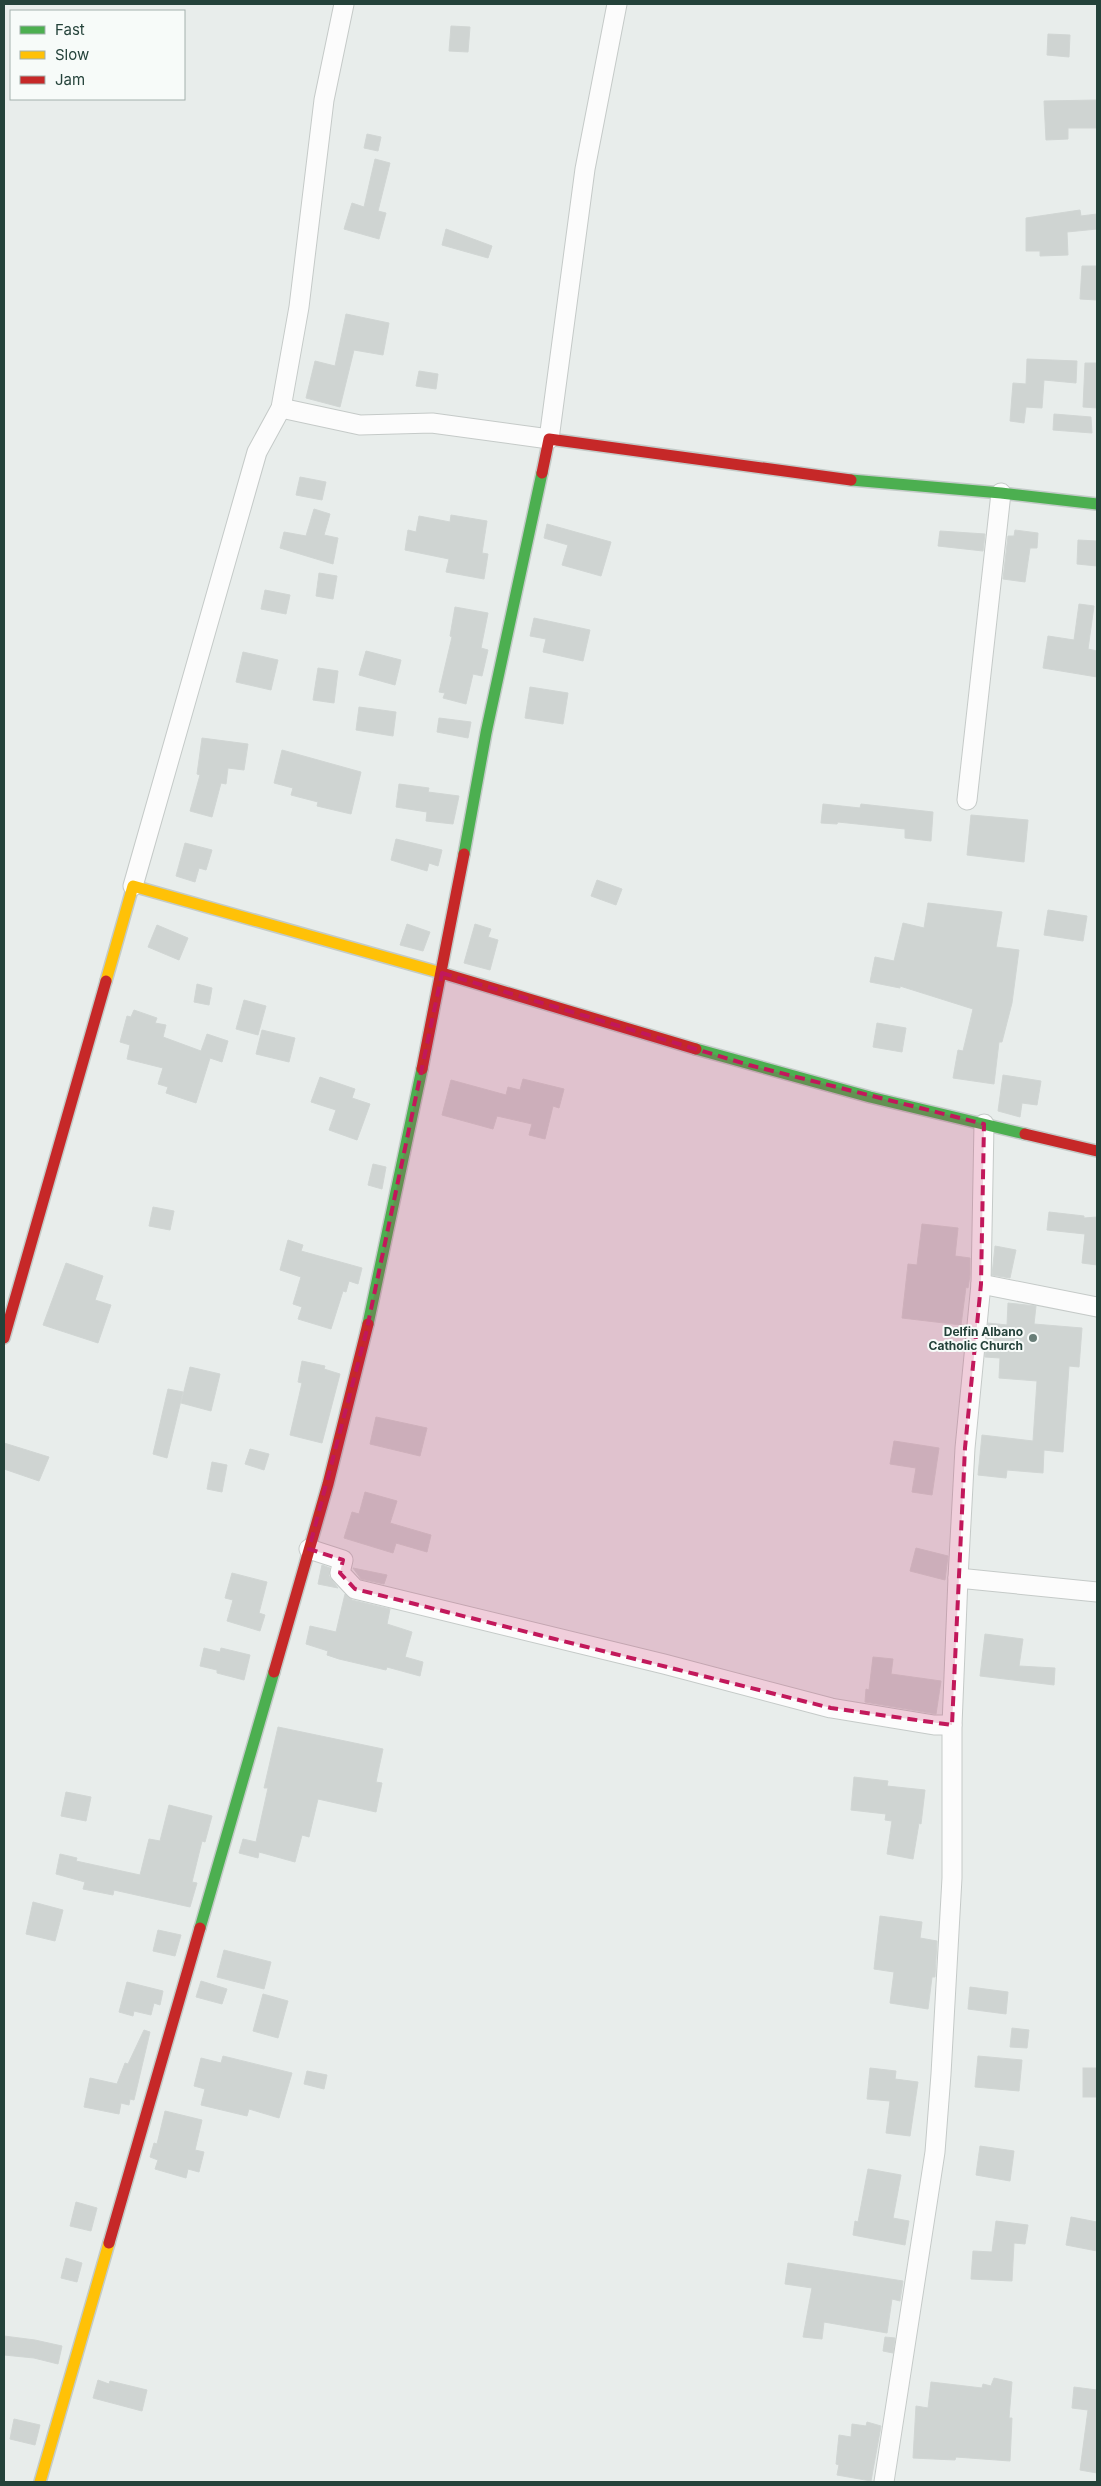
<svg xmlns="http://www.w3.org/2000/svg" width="1101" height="2486" font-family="Inter,sans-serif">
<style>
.building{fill:#cfd4d2;stroke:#d1d6d4}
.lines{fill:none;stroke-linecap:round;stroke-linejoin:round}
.street-casing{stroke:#c5cac8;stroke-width:21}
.fast-casing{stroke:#c3cbc8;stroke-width:14}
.slow-casing{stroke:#c3cbc8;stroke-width:14}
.jam-casing{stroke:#c3cbc8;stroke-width:14}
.street{stroke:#fcfcfc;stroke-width:19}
.fast{stroke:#4caf50;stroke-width:11}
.slow{stroke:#ffc107;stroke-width:11}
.jam{stroke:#c62828;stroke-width:11}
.marked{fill:#c2185b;fill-opacity:0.2;stroke:#c2185b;stroke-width:4;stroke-dasharray:10 6;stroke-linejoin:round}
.poi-dot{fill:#697e78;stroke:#f7fbf9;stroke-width:2}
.labels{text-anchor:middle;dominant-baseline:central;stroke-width:4;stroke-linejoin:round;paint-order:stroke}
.poi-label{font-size:12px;font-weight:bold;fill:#24423a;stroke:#f7fbf9;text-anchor:end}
</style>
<rect width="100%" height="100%" fill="#e8edeb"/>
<g class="building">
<path d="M451 26 470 27 468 52 449 51Z"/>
<path d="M1048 34 1070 35 1069 57 1047 55Z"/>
<path d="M1097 100V128H1068V139L1046 140 1044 101Z"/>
<path d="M367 134 381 137 378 151 364 148Z"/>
<path d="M375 159 390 163 378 211 386 213 379 239 344 229 352 203 364 207Z"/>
<path d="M1080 210 1081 216 1097 214V229L1067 232 1068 255 1040 256V251H1026V218Z"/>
<path d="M446 229 492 246 488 258 442 245Z"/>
<path d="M1082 266H1097V300L1080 299Z"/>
<path d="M346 314 389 323 383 355 354 350 340 407 306 398 315 361 335 366Z"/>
<path d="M1027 359 1077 361 1076 383 1044 380 1042 408 1026 407 1024 423 1010 421 1013 383 1026 384Z"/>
<path d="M1085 363H1097V408L1083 407Z"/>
<path d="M419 371 438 374 436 389 416 386Z"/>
<path d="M1054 414 1091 417 1092 433 1053 430Z"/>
<path d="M300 477 326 482 322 500 296 495Z"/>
<path d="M314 509 330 514 324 535 338 538 333 564 280 548 284 532 306 536Z"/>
<path d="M451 515 487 521 482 553 488 554 484 579 446 572 449 559 405 550 408 530 416 532 419 516 450 522Z"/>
<path d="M547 524 611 542 601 576 562 565 568 545 544 538Z"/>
<path d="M1015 530 1038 533 1037 548H1030L1025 582 1003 579 1008 536H1014Z"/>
<path d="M940 531 985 534 983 551 938 546Z"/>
<path d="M1078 540 1097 541V566L1077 564Z"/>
<path d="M319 573 337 576 333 599 316 596Z"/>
<path d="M265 590 290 595 286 614 261 609Z"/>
<path d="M1079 604 1094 606 1088 649 1097 651V677L1043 668 1048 636 1074 640Z"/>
<path d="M455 607 488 613 481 648 488 650 482 676 473 674 466 704 443 698 445 693 439 692 452 637 450 636Z"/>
<path d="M534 618 590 630 583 661 543 652 546 639 530 636Z"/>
<path d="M366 651 401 660 395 685 359 675Z"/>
<path d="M243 652 278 660 271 690 236 682Z"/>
<path d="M318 668 338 671 334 703 313 700Z"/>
<path d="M530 687 568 693 563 724 525 718Z"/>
<path d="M359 707 396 712 393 736 356 730Z"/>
<path d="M439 718 471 722 468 738 437 732Z"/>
<path d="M202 738 248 744 244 770 228 768 226 784 221 783 212 817 190 811 200 775 197 774Z"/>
<path d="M282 750 361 772 351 814 317 806 318 802 291 795 293 788 274 783Z"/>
<path d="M399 784 429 788 428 792 459 796 453 824 426 821 427 812 396 807Z"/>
<path d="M823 804 860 808 861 804 933 812 931 841 905 838V829L838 822 837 824 821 823Z"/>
<path d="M971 815 1028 820 1024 862 967 855Z"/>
<path d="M396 839 442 850 438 866 429 863 427 871 391 860Z"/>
<path d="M185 843 212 850 206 870 199 868 195 882 176 876Z"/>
<path d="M597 880 622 889 616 905 591 896Z"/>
<path d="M928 903 1002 912 996 947 1019 950 1012 1003 1002 1042H999L994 1084 953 1078 958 1050 963 1051 973 1009 900 986V988L870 982 875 957 894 961 903 923 924 928Z"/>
<path d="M1048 910 1087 916 1083 941 1044 935Z"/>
<path d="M407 924 430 932 423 951 400 945Z"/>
<path d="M475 924 491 929 488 937 498 940 490 970 464 963Z"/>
<path d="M157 925 188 938 179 960 148 947Z"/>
<path d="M197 984 212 988 209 1005 194 1002Z"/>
<path d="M244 1000 266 1006 258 1035 236 1029Z"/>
<path d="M134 1010 157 1018 155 1023 166 1025 163 1037 201 1051 207 1034 228 1041 222 1062 210 1058 196 1103 166 1093 168 1087 158 1084 163 1068 127 1059 130 1045 120 1042 127 1016 131 1017Z"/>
<path d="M877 1023 906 1028 902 1052 873 1047Z"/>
<path d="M262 1030 295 1038 289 1062 256 1054Z"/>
<path d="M1003 1075 1041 1081 1037 1105 1022 1103 1020 1117 998 1111Z"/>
<path d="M320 1077 355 1089 352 1098 370 1104 357 1140 329 1130 336 1110 311 1102Z"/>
<path d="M523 1079 564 1089 559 1108 553 1106 545 1139 529 1135 532 1124 497 1116 493 1129 442 1115 451 1080 506 1095 508 1087 520 1090Z"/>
<path d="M373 1164 386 1167 382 1189 368 1185Z"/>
<path d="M153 1207 174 1211 170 1230 149 1226Z"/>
<path d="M1049 1212 1084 1216V1218L1097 1217V1265L1082 1263 1085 1234 1047 1230Z"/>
<path d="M922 1224 958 1228 955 1256 970 1258V1275L968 1288 966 1287 961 1325 902 1318 908 1264 917 1265Z"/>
<path d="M288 1240 303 1245 301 1251 362 1268 358 1284 349 1281 346 1292 343 1291 331 1329 298 1319 302 1307 293 1304 301 1277 280 1270Z"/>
<path d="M995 1246 1016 1250 1010 1278 992 1275Z"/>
<path d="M66 1263 103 1276 95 1300 111 1305 98 1343 43 1325Z"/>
<path d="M1008 1303 1036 1306 1034 1324 1082 1328 1079 1367 1069 1366 1063 1452 1044 1450 1043 1473 1007 1470 1006 1478 978 1475 982 1435 1033 1441 1037 1381 999 1378 1000 1358 985 1357 988 1323 1007 1325Z"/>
<path d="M302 1361 325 1366 324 1369 340 1374 322 1443 290 1435 302 1383 298 1382Z"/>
<path d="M190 1367 220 1374 211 1411 181 1403Z"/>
<path d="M168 1389 183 1392 167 1458 153 1454Z"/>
<path d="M376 1417 427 1428 420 1456 370 1444Z"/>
<path d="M894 1441 939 1448 932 1495 912 1492 916 1468 890 1464Z"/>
<path d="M4 1443 49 1457 39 1481 4 1469Z"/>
<path d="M250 1449 269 1454 264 1470 245 1464Z"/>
<path d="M212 1462 227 1465 222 1492 207 1489Z"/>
<path d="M365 1492 397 1501 390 1523 431 1535 427 1552 396 1543 393 1553 344 1538 352 1512 359 1514Z"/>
<path d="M916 1548 948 1556 945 1580 910 1571Z"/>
<path d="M322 1565 330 1568 329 1576 338 1588 318 1584Z"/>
<path d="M353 1568 387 1575 384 1584 361 1579Z"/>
<path d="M232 1573 267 1582 259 1613 265 1615 260 1631 227 1621 233 1600 225 1598Z"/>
<path d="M345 1594 352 1600 390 1609 387 1624 412 1632 405 1657 423 1662 420 1676 387 1667 386 1670 339 1659 327 1655 328 1651 306 1644 310 1626 336 1632Z"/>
<path d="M985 1634 1023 1639 1019 1666 1055 1668 1054 1685 980 1676Z"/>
<path d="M204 1648 220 1652 221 1648 250 1655 244 1680 217 1673V1670L200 1666Z"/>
<path d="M873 1657 893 1659 891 1674 941 1681 936 1714 865 1702 866 1689 869 1690Z"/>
<path d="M278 1727 383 1749 376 1782 382 1783 376 1812 318 1799 309 1837 302 1835 295 1862 259 1852 258 1858 239 1853 243 1839 256 1842 268 1788H264Z"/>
<path d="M854 1777 888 1781 887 1786 925 1790 921 1824 919 1823 913 1859 887 1854 892 1821 885 1820 886 1814 851 1810Z"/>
<path d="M66 1792 91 1797 86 1821 61 1816Z"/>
<path d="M169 1805 212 1816 205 1842 202 1841 192 1882 197 1883 190 1907 114 1890 113 1895 83 1889 85 1882 56 1874 60 1854 77 1858 76 1861 140 1875 149 1839 160 1841Z"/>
<path d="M33 1902 63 1910 55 1941 26 1934Z"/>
<path d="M880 1916 922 1922 920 1938 937 1941 935 1977H932L928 2009 890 2003 894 1972 874 1969Z"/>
<path d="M158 1930 181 1935 175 1956 153 1951Z"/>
<path d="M224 1950 271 1962 264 1989 217 1977Z"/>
<path d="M201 1981 227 1989 222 2004 196 1997Z"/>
<path d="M127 1982 163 1991 160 2005 154 2003 151 2015 134 2011 133 2016 119 2012Z"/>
<path d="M970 1987 1008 1992 1006 2014 968 2009Z"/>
<path d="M263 1994 288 2001 278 2038 253 2031Z"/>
<path d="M1012 2028 1029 2030 1027 2048 1010 2047Z"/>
<path d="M144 2030 150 2032 134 2100 130 2099 129 2105 121 2103 119 2114 84 2107 90 2078 117 2084 125 2063 128 2064Z"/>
<path d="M223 2056 292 2073 279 2118 249 2109 247 2116 201 2105 205 2089 194 2086 201 2058 221 2063Z"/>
<path d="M978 2056 1022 2060 1019 2091 975 2087Z"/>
<path d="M870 2068 896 2071 895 2079 918 2082 910 2136 886 2133 890 2101 867 2099Z"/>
<rect x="1083" y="2068" width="14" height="29"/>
<path d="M307 2071 327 2075 324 2089 304 2084Z"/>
<path d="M165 2111 202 2120 195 2150 204 2152 199 2172 188 2169 186 2178 155 2169 158 2160 150 2157 154 2143 157 2144Z"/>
<path d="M980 2146 1014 2151 1010 2181 976 2175Z"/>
<path d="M868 2169 901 2175 893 2218 909 2221 905 2245 853 2235 855 2221 858 2222Z"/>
<path d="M76 2202 97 2208 91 2231 70 2226Z"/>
<path d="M1071 2217 1097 2222V2251L1066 2245Z"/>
<path d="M996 2221 1028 2225 1025 2244 1014 2243 1012 2281 971 2279 973 2251 992 2252Z"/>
<path d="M66 2258 82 2263 77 2282 61 2278Z"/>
<path d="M788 2263 903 2281 900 2301 892 2299 887 2333 824 2322 822 2339 803 2337 812 2288 785 2284Z"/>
<path d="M4 2336 35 2340 62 2346 58 2364 34 2358 4 2355Z"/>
<path d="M885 2337 895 2338 893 2353 883 2351Z"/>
<path d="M994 2378 1012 2382 1009 2418H1012L1010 2461 956 2457 955 2460 913 2458 916 2406 928 2408 931 2382 982 2388 983 2384 991 2386Z"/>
<path d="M98 2380 109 2384 110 2381 147 2390 142 2411 93 2398Z"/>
<path d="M1074 2387 1097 2390V2473L1080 2470 1088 2410 1072 2408Z"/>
<path d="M14 2419 40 2425 35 2445 10 2439Z"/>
<path d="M867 2422 881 2426 871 2481 837 2475 839 2465 836 2464 839 2435 851 2437 852 2424 866 2426Z"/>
</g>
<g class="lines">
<g class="street-casing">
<g id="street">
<path d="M281 408 360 425 432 423 549 439 585 169 617 4"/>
<path d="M967 800 1001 493"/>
<path d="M133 886 257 452 281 408 299 307 324 100 344 4"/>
<path d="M981 1284 1097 1307"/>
<path d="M309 1549 343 1560 340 1573 355 1589 664 1664 831 1708 934 1725H952"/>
<path d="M958 1578 1097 1592"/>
<path d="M884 2482 935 2152 941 2074 952 1878V1725L958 1578 965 1448 981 1284 984 1124"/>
</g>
</g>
<g class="fast-casing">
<g id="fast">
<path d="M851 480 1001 493 1097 504"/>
<path d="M464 854 486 733 542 473"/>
<path d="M696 1049 870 1097 1025 1134"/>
<path d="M368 1324 422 1069"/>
<path d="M200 1928 274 1672"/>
</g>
</g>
<g class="slow-casing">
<g id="slow">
<path d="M106 981 133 886 445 974"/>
<path d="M40 2482 109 2243"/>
</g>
</g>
<g class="jam-casing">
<g id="jam">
<path d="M542 473 549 439 851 480"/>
<path d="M445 974 696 1049"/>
<path d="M422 1069 464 854"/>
<path d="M1025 1134 1097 1151"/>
<path d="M4 1338 106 981"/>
<path d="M274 1672 328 1484 368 1324"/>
<path d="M109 2243 200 1928"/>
</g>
</g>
<use href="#street" class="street"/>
<use href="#fast" class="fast"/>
<use href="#slow" class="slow"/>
<use href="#jam" class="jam"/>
</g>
<path class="marked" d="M442 973 749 1065 984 1124 981 1284 965 1448 952 1725 831 1708 355 1589 340 1573 343 1560 309 1549 366 1333Z"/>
<circle class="poi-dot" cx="1033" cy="1338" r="5"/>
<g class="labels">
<g class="poi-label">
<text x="1023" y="1331">Delfin Albano<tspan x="1023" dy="14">Catholic Church</tspan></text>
</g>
</g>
<rect width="1101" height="2486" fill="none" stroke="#24423a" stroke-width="10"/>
<rect x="10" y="10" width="175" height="90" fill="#f7fbf9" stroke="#a3b1ad"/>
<rect x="20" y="26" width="25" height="8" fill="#4caf50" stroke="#a3b1ad"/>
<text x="55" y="35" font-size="15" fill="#24423a">Fast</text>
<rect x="20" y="51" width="25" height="8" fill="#ffc107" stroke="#a3b1ad"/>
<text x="55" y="60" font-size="15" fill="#24423a">Slow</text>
<rect x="20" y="76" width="25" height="8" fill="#c62828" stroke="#a3b1ad"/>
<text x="55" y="85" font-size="15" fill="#24423a">Jam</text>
</svg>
